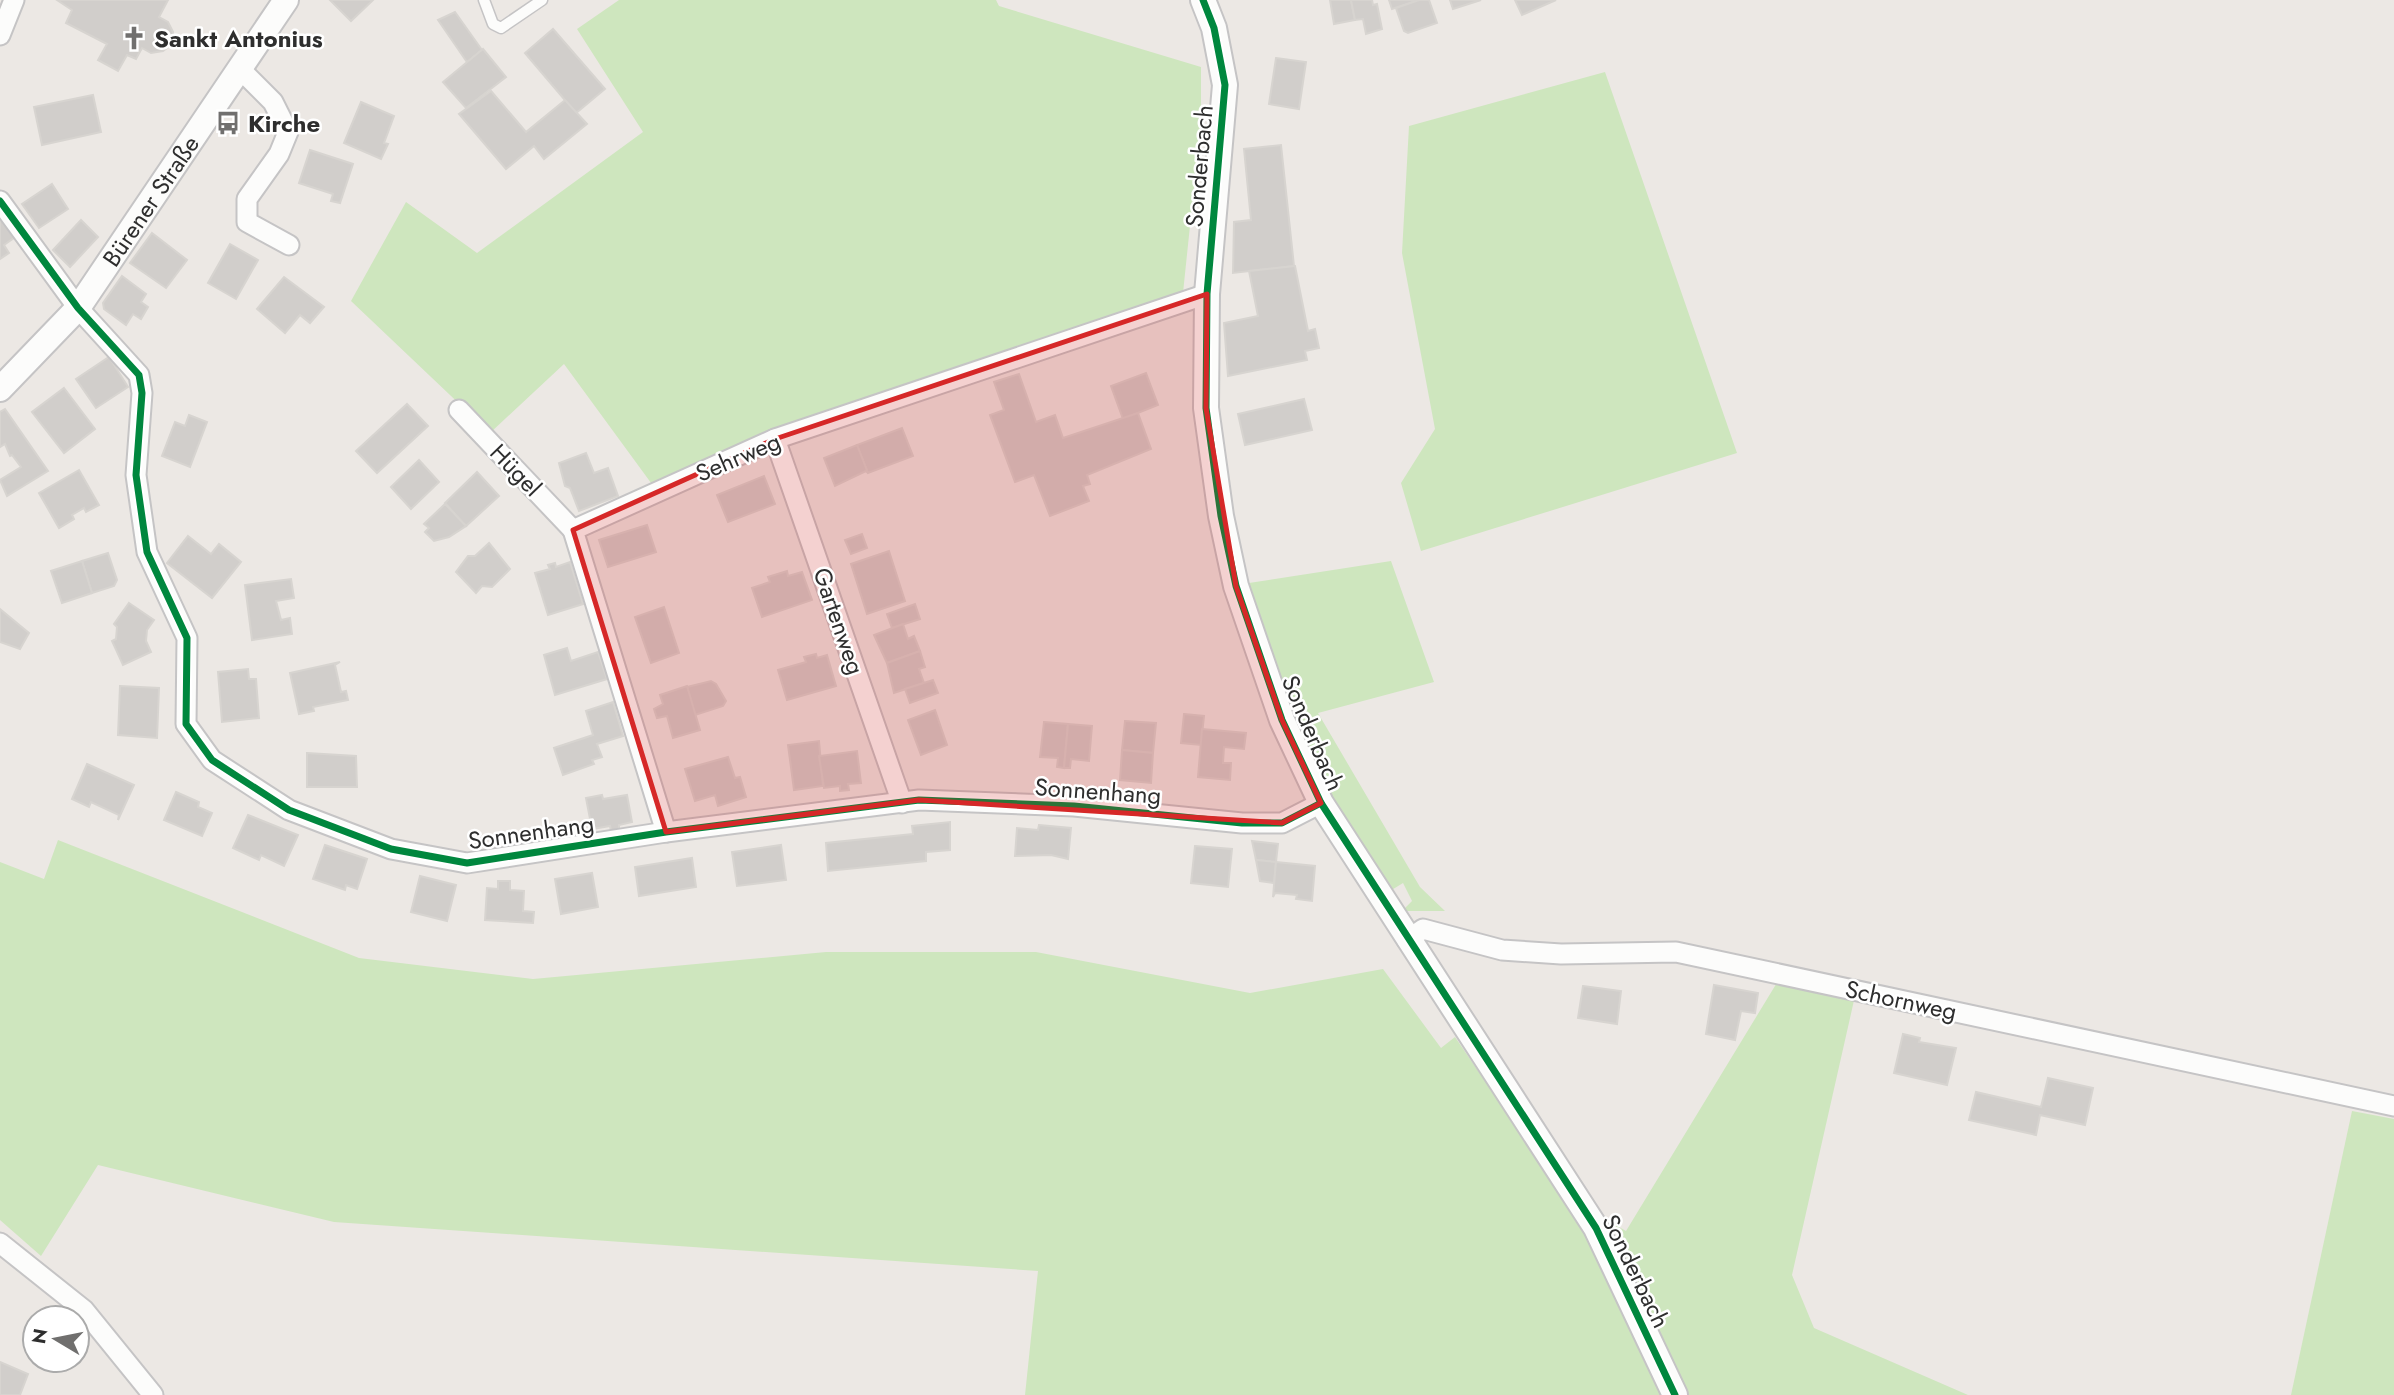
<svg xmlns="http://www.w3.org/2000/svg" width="2394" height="1395" font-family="Jost,sans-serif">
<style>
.green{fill:#cee6be}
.building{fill:#d1cecb;stroke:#d7d4d0;stroke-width:2}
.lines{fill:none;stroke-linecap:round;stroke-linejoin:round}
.service-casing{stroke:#c5c4c5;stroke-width:13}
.minor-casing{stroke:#c5c4c5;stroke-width:23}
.tertiary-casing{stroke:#c5c4c5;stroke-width:28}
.service{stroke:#fcfcfb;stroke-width:10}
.minor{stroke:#fcfcfb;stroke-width:19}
.tertiary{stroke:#fcfcfb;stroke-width:24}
.cycleway-casing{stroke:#fff;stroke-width:11}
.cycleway{stroke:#00873e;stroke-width:7}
.marked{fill:#d62828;fill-opacity:0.2;stroke:#d62828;stroke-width:5;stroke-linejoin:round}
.labels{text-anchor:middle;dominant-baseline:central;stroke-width:5;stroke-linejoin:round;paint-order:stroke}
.poi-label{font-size:24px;font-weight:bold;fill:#2e2e2e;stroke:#fff;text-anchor:start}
.street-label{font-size:24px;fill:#2e2e2e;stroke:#fff}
</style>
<rect width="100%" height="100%" fill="#ece8e4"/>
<g class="green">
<path d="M619 0H996L999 6 1201 67V120L1183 293 654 487 564 364 490 433 351 301 406 202 477 253 643 132 577 29Z"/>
<path d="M1605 72 1737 453 1421 551 1401 483 1435 429 1402 253 1409 126Z"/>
<path d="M1391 561 1434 682 1318 713 1420 887 1445 911H1402L1412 901 1403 883 1390 891 1331 797 1295 719 1249 583Z"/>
<path d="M58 840 359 958 533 979 826 952H1036L1250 993 1383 969 1441 1048 1455 1037 1585 1228 1661 1395H1025L1038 1271 334 1222 98 1165 41 1256 0 1220V862L44 879Z"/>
<path d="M1778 981 1855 996 1792 1275 1814 1328 1968 1395H1688L1612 1223 1626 1231Z"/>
<path d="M2352 1111 2394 1119V1395H2291Z"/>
</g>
<g class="building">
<path d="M57 0H168L159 17 168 22 173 32 172 44 163 51 151 53 142 48 136 59 127 55 118 71 98 60 107 44 66 23 72 10Z"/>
<path d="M330 0H373L351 21Z"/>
<path d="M1330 0H1351L1355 20 1334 24Z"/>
<path d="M1351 0H1372L1373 5 1377 4 1382 29 1366 34 1363 19 1355 20Z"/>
<path d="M1389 0H1419L1392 9Z"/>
<path d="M1419 0H1429L1437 23 1408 33 1404 31 1396 8Z"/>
<path d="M1450 0H1481L1453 9Z"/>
<path d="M1515 0H1556L1522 15Z"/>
<path d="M455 12 482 50 467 62 438 20Z"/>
<path d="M553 29 605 89 576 113 525 53Z"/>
<path d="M483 49 506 77 466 108 443 82Z"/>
<path d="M1276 58 1306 62 1299 109 1269 104Z"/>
<path d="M491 91 526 132 565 100 587 124 544 159 534 146 506 169 459 114Z"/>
<path d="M93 95 101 132 42 145 34 107Z"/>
<path d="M361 102 394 116 384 143 388 144 381 159 344 143Z"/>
<path d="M1281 145 1294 266 1233 273 1234 222 1251 220 1244 149Z"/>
<path d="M310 150 353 164 340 203 331 201 333 194 299 183Z"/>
<path d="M52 184 68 209 39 228 22 204Z"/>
<path d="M0 217 14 238 4 245 9 253 0 259Z"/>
<path d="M81 220 98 237 70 267 53 250Z"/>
<path d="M152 233 187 260 166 288 130 263Z"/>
<path d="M230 244 258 260 236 299 208 283Z"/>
<path d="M1295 266 1308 331 1315 329 1319 348 1305 351 1307 360 1228 376 1224 323 1258 316 1249 271Z"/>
<path d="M122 276 146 294 141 302 148 307 141 319 133 314 126 325 104 309 103 303Z"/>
<path d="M284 277 324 307 310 323 300 315 285 333 257 309Z"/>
<path d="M109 357 128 387 96 408 76 379Z"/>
<path d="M1146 373 1158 405 1123 419 1111 386Z"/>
<path d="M1019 374 1036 422 1055 415 1063 438 1138 413 1151 449 1087 475 1090 484 1083 486 1089 501 1050 516 1034 475 1015 482 990 415 1004 410 994 382Z"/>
<path d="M64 388 95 429 64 453 32 412Z"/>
<path d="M1304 399 1312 430 1245 445 1238 414Z"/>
<path d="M407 404 428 426 377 473 356 451Z"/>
<path d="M5 409 48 471 7 496 0 480 21 467 12 455 10 456 5 444 0 447V412Z"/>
<path d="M189 415 207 422 190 467 162 456 175 422 185 426Z"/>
<path d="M902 428 913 456 868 473 857 445Z"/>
<path d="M857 445 868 473 866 471 835 486 824 458Z"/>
<path d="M586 453 594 473 608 468 618 496 579 511 570 488 565 486 559 463Z"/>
<path d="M419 460 439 482 411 509 391 487Z"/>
<path d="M79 470 99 505 86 512 84 508 72 515 74 519 59 528 39 493Z"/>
<path d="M477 472 499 496 466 526 445 503Z"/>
<path d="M764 476 775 504 728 522 717 495Z"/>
<path d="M445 504 466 526 449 537 434 541 425 532 429 528 424 524Z"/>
<path d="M647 525 656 552 608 567 599 540Z"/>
<path d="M862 534 867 548 851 554 845 540Z"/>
<path d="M188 536 211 554 219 544 241 562 212 598 167 563Z"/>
<path d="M489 543 510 569 492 587 482 586 476 593 456 572 468 556H475Z"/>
<path d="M889 551 905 601 867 614 851 564Z"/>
<path d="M108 553 117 580 114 586 92 593 82 561Z"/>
<path d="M82 561 92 593 62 603 51 571Z"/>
<path d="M570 562 583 604 548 615 535 573 550 569 548 565 555 563 556 567Z"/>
<path d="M787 571 788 576 802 572 812 600 762 617 752 588 770 582 768 577Z"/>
<path d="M291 579 294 598 276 601 281 620 290 618 292 634 252 640 245 585Z"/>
<path d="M129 603 154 620 147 630 146 641 151 652 123 665 112 641 116 639 117 627 114 624Z"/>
<path d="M915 604 920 619 892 628 887 614Z"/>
<path d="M664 607 679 653 651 663 635 617Z"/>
<path d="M0 609 29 633 20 649 0 642Z"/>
<path d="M903 624 908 639 914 636 920 651 887 663 874 635Z"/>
<path d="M567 648 571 661 598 652 607 679 555 695 544 655Z"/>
<path d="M920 651 925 667 919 669 924 683 894 693 887 663Z"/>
<path d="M816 654 817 658 827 655 836 686 787 700 778 670 806 662 804 657Z"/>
<path d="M340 662 335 665 341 692 346 691 348 700 313 707 314 711 299 714 290 673Z"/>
<path d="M248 669 249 679H256L259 718 222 722 218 672Z"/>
<path d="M933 680 938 693 910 703 905 689Z"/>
<path d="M711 681 716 684 726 701 723 706 695 715 687 687Z"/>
<path d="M120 686 159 688 157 738 118 735Z"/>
<path d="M687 686 700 730 673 738 667 716 657 718 654 709 663 704 660 695Z"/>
<path d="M613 702 623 736 597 744 602 757 592 760 594 764 563 775 554 748 593 735 586 711Z"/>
<path d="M935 710 947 745 921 755 908 720Z"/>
<path d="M1184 714 1204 716 1201 745 1181 743Z"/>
<path d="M1125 721 1156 723 1153 753 1122 750Z"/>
<path d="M1044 722 1068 724 1064 768 1057 767 1058 758 1040 757Z"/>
<path d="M1068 724 1092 726 1089 761 1071 759 1070 768H1064Z"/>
<path d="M1202 729 1246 733 1244 749 1224 747 1223 763H1231L1230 780 1198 777Z"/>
<path d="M819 741 823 786 794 790 788 745Z"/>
<path d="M1122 750 1153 753 1151 783 1120 780Z"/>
<path d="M857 751 861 783 848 784 849 790 840 791V786L824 788 819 756Z"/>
<path d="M307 753 356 756 357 787H307Z"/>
<path d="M728 757 735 778 740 777 746 797 718 806 715 795 695 801 685 769Z"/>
<path d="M87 764 134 785 118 820 119 815 91 802 89 807 72 799Z"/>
<path d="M176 792 199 802 198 807 212 813 202 836 164 820Z"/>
<path d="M602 795 603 799 627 795 632 822 619 825V829L611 831 610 826 592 829 586 798Z"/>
<path d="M248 815 298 835 284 866 261 855 259 860 233 848Z"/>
<path d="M950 822V850L926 852V861L828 871 826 843 913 834 912 826Z"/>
<path d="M1039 825 1071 828 1068 859 1051 855 1015 856 1017 828 1038 830Z"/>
<path d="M1252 841 1278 844 1276 862 1256 860Z"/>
<path d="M325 845 367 859 357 889 346 885 345 890 313 879Z"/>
<path d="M781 845 786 880 737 886 732 852Z"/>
<path d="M1195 846 1232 849 1228 887 1191 883Z"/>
<path d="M692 858 696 887 639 896 635 867Z"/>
<path d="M1256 860 1276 862 1274 883 1260 881Z"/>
<path d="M1276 862 1315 866 1312 901 1296 899 1297 895 1275 893 1273 897Z"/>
<path d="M592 873 598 907 561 914 555 879Z"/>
<path d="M420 876 456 885 447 921 411 912Z"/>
<path d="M498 881H510V890L524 891 523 911 534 912 533 923 485 920 487 888 498 889Z"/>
<path d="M1714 985 1758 993 1755 1013 1741 1011 1735 1040 1706 1034Z"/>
<path d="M1583 986 1621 991 1617 1024 1578 1018Z"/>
<path d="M1903 1034 1920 1038 1919 1042 1956 1048 1947 1085 1894 1073Z"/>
<path d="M2048 1078 2093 1088 2085 1125 2040 1115 2036 1135 1969 1120 1976 1092 2041 1107Z"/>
<path d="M0 1362 28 1374 20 1395H0Z"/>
</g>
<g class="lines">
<g class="service-casing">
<path id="service" d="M484 0 493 24 501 28 542 0"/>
</g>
<g class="minor-casing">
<g id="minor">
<path d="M0 35 14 0"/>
<path d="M241 70 273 102 288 132 279 154 247 199V222L289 245"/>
<path d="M0 201 78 308 139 375 142 393 136 475 147 552 187 638 186 724 212 760 289 810 391 849 467 863 666 832 919 800 1074 806 1242 823H1282L1321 803"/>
<path d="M459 410 573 530"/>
<path d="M775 439 902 803"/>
<path d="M666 832 573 530 775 439 1207 294"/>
<path d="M1407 940 1423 929 1502 950 1561 954 1676 952 2394 1106"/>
<path d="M0 1243 84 1310 153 1395"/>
</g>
</g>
<g class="tertiary-casing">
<g id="tertiary">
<path d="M1203 0 1214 28 1225 85 1207 294 1206 408 1221 516 1236 586 1282 720 1321 803 1596 1228 1675 1395"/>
<path id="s1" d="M0 389 78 308 286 0"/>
</g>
</g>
<use href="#service" class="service"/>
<use href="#minor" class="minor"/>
<use href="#tertiary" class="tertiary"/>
<g class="cycleway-casing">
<g id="cycleway">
<path d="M1203 0 1214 28 1225 85 1207 294 1206 408 1221 516 1236 586 1282 720 1321 803 1596 1228 1675 1395"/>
<path d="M0 201 78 308 139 375 142 393 136 475 147 552 187 638 186 724 212 760 289 810 391 849 467 863 666 832 919 800 1074 806 1242 823H1282L1321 803"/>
</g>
</g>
<use href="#cycleway" class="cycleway"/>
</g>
<path class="marked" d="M1207 294 1206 408 1236 586 1282 720 1321 803 1282 823 919 800 666 832 573 530 775 439Z"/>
<defs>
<g id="church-bare" transform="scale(1.89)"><path d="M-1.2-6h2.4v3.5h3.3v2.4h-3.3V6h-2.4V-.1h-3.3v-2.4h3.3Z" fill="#706f6e" stroke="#fff" stroke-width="2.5" paint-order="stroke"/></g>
<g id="bus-bare" transform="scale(1.89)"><path d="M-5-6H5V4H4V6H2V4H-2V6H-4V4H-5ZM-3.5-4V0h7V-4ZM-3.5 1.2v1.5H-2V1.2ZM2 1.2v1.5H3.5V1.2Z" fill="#706f6e" stroke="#fff" stroke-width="2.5" paint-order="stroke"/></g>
</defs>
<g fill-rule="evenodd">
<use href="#church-bare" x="134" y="38"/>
<use href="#bus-bare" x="228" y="123"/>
</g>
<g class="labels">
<g class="poi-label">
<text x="154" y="38">Sankt Antonius</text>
<text x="248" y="123">Kirche</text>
</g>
<g class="street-label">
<text transform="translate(1199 166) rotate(-85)">Sonderbach</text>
<text stroke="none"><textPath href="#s1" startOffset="242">Bürener Straße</textPath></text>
<text transform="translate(738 457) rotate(-23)">Sehrweg</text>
<text transform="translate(516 470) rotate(46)">Hügel</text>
<text transform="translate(839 621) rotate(71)">Gartenweg</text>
<text transform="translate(1313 733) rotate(67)">Sonderbach</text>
<text transform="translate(1098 791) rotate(4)">Sonnenhang</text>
<text transform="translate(531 832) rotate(-8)">Sonnenhang</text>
<text transform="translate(1901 1000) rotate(12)">Schornweg</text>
<text transform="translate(1636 1271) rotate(64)">Sonderbach</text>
</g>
</g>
<g transform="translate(56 1339) rotate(280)"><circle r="33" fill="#ffffff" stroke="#ababab" stroke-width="2"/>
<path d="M0-5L12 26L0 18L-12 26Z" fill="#706f6e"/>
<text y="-10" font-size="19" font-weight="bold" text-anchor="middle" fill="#2e2e2e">N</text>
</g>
</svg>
